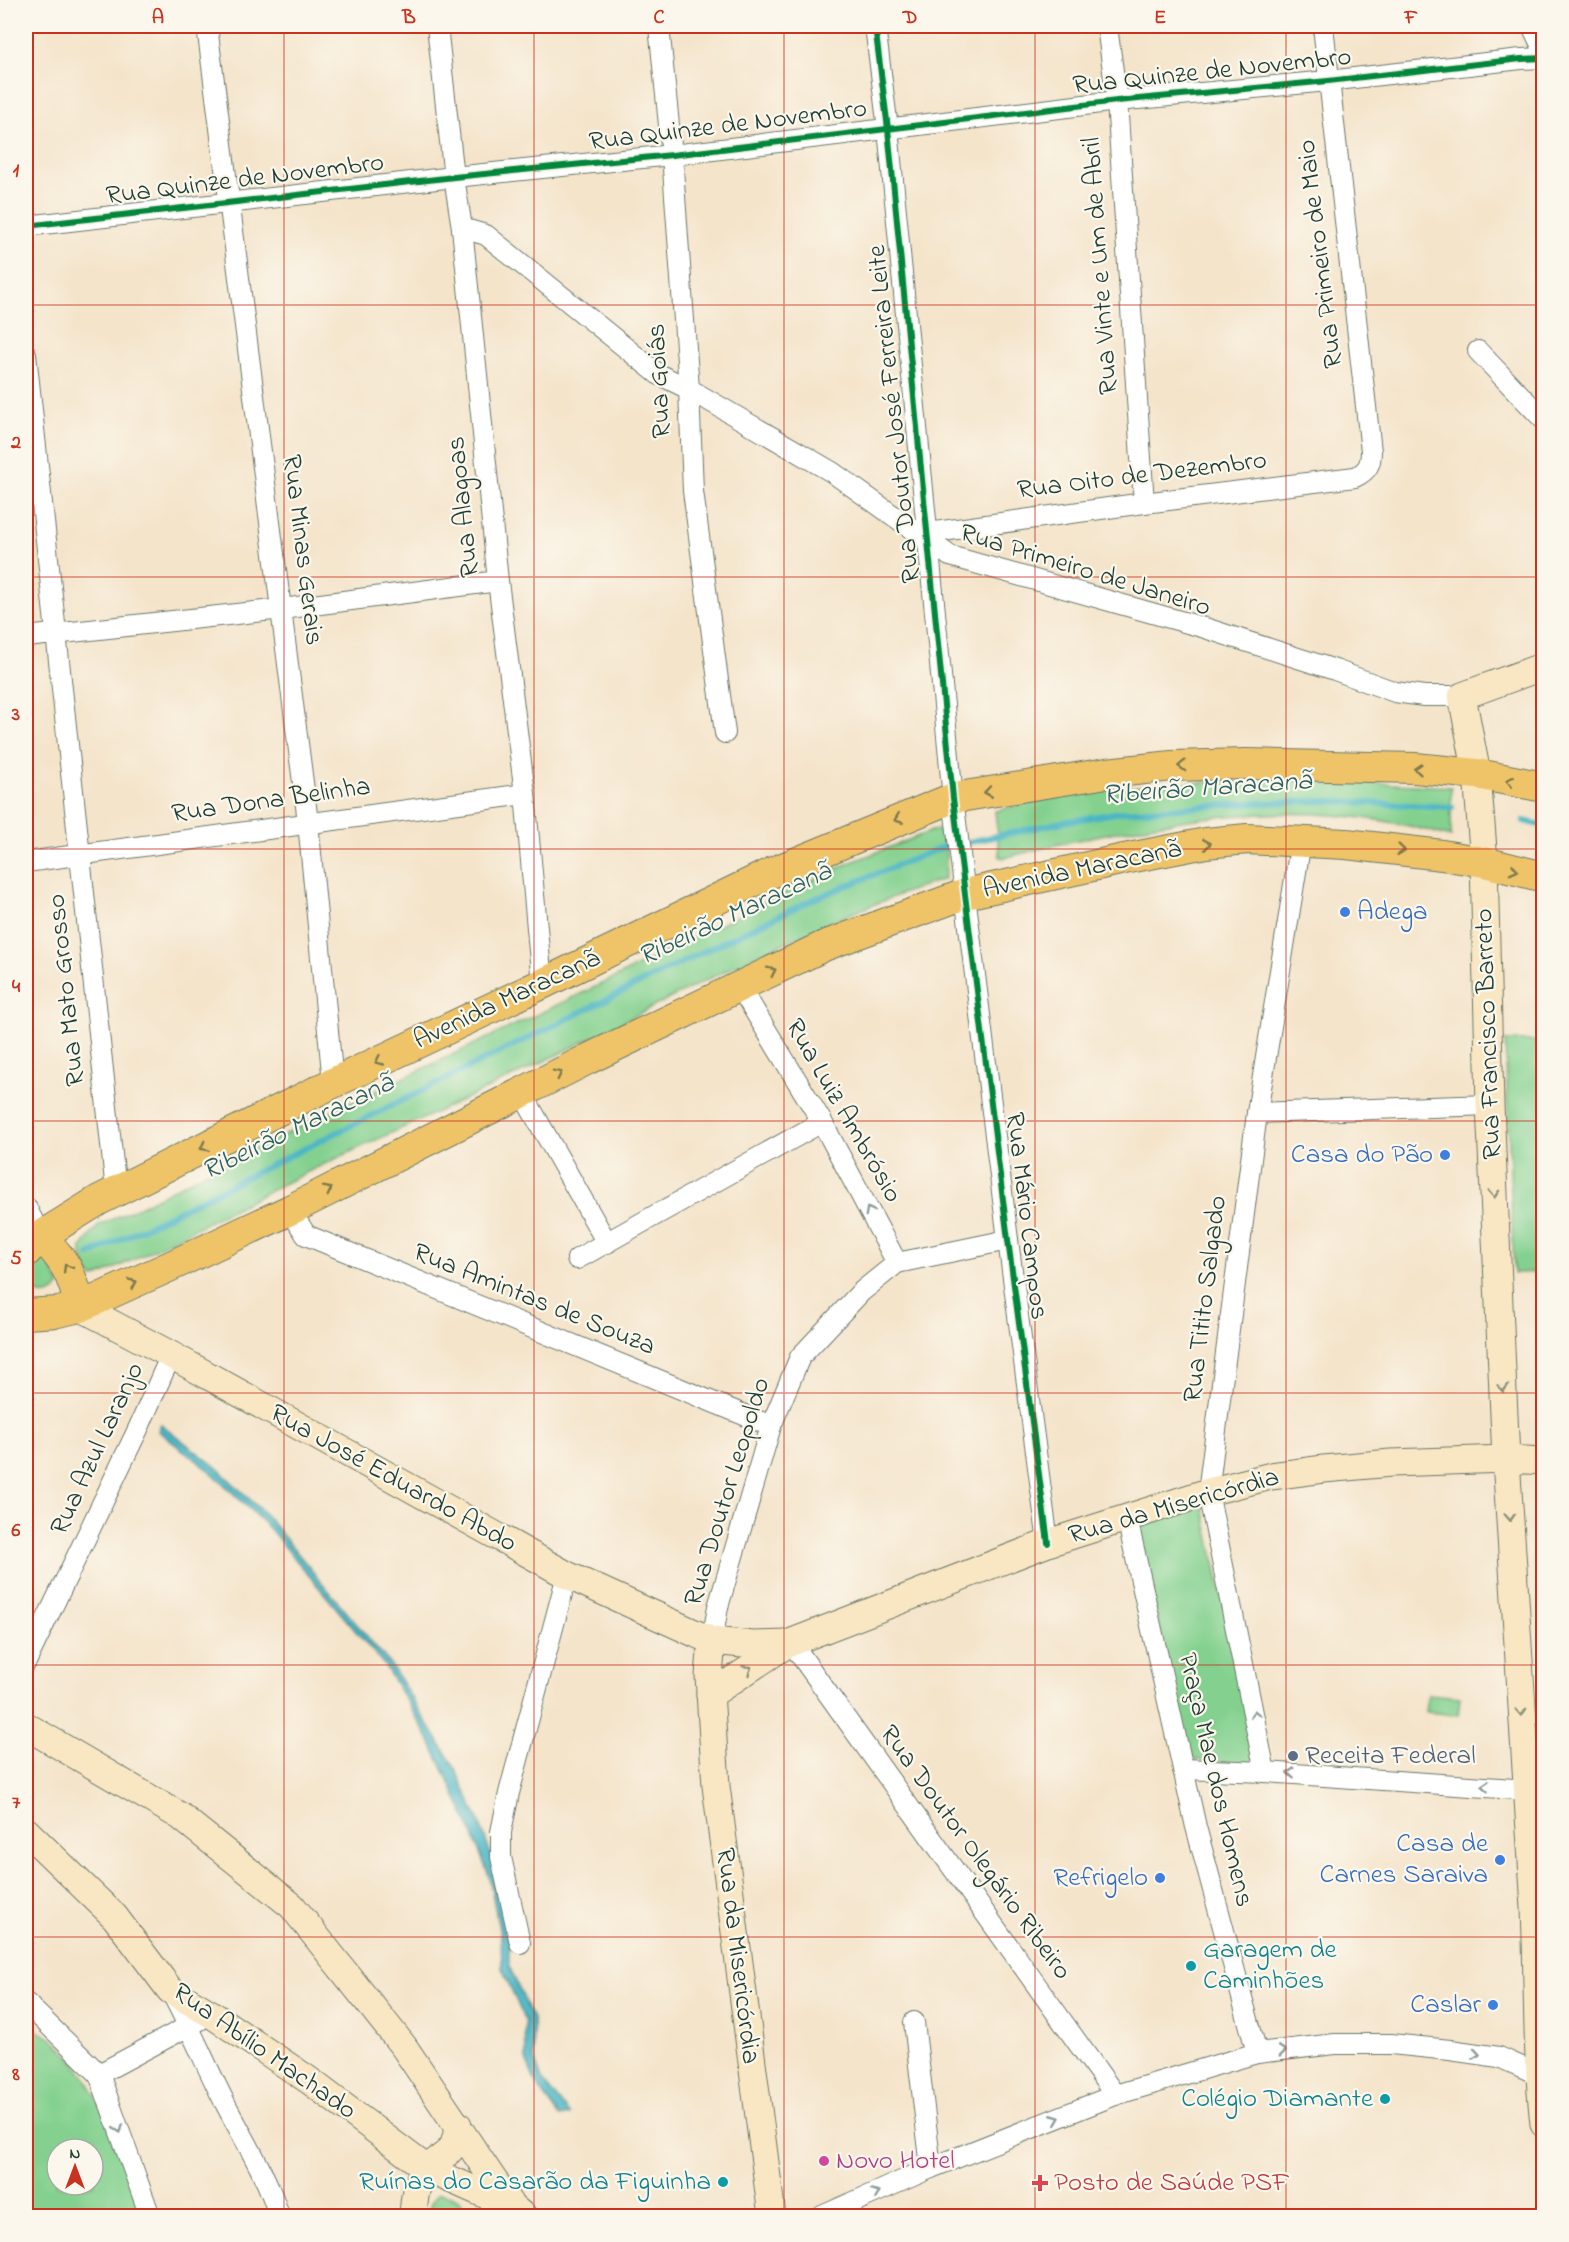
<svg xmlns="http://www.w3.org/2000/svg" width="1569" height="2242" font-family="'Indie Flower',sans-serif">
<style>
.green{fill:#84d18f;stroke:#528762;stroke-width:1.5;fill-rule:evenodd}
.water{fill:#48b5c5;stroke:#34797c;stroke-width:1.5}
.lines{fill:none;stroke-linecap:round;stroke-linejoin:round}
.stream{stroke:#48b5c5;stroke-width:6}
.street-casing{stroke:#6a7768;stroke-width:22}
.secondary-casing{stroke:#6a7768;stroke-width:29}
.primary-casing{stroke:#6a7768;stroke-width:32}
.street{stroke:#fff;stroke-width:20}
.secondary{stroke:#f9e7c3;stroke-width:27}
.primary{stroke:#efc469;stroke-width:30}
.cycleway-casing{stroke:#fbf7ec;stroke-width:10}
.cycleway{stroke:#00873e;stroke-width:6}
.oneway{stroke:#7d7a4c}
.oneway2{stroke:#8c927c}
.oneway3{stroke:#8f9e9a}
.grid{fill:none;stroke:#c8321e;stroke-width:1.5;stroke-opacity:0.55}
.shop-dot{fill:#3f7fe0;stroke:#fbf7ec;stroke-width:2}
.service-dot{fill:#5c6f8a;stroke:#fbf7ec;stroke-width:2}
.culture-dot{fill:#0f9aa8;stroke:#fbf7ec;stroke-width:2}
.hotel-dot{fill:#d1479c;stroke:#fbf7ec;stroke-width:2}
.health-dot{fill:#e0444e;stroke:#fbf7ec;stroke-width:2}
.labels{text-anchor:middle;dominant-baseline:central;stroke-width:4.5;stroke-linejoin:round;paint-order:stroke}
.street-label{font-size:27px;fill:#1f3d34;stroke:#fbf7ec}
.shop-label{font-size:27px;fill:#366cbe;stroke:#fbf7ec;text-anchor:end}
.service-label{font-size:27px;fill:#4e5e75;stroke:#fbf7ec;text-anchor:start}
.culture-label{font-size:27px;fill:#0d838f;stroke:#fbf7ec;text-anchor:end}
.hotel-label{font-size:27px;fill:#b23c85;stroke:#fbf7ec;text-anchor:start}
.health-label{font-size:27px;fill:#be3a42;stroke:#fbf7ec;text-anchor:start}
.water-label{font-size:28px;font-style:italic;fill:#2b6160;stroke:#fbf7ec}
.neatline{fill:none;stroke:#c8321e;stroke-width:2}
.grid-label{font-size:20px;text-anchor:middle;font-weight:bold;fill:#c8321e}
</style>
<rect width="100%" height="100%" fill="#fbf7ec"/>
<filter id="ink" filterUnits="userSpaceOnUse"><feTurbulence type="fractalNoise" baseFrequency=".0167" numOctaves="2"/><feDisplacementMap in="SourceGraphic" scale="12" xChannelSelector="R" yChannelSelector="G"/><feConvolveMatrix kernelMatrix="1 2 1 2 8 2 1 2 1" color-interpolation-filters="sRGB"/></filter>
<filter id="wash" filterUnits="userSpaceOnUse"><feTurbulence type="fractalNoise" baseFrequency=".008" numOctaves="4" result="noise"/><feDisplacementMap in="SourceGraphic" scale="24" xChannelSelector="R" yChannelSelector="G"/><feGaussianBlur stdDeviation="1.35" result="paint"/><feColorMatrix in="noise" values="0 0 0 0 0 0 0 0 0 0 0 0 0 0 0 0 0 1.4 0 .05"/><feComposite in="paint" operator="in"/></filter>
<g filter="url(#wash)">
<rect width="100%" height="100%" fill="#f4e4ca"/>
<g class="green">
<path d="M1265 781 1357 782 1451 787V837C1306 791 1147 820 1004 858L1000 857 995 811C1083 787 1175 782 1265 781Z"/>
<path d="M937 829C947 841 948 864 944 879 817 921 699 984 579 1044 492 1088 403 1127 316 1168 251 1199 188 1233 124 1264L95 1278 91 1277 82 1256V1246L99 1225 137 1208 214 1168 616 977 767 901 849 863Z"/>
<path d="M1505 1041H1543V1272L1514 1273Z"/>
<path d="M40 1257H46L60 1286C39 1310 7 1277 40 1257Z"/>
<path d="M1202 1502 1258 1764 1192 1760 1178 1713 1135 1522Z"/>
<path d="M1428 1694 1460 1697 1458 1715 1426 1712Z"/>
<path d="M26 2024C35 2029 45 2034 53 2040 100 2078 124 2162 143 2216H26ZM57 2149H93V2185H57Z"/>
<path d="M438 2194C449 2194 462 2198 464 2210L473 2216H426L432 2201Z"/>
</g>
<path class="water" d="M161 1424 215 1466 263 1512 390 1664 454 1766 479 1821 498 1875 509 1939V1966L533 2019 534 2058 542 2080 570 2115 560 2117 536 2084 526 2059 525 2021 502 1968 501 1939 489 1876 466 1818 428 1737 385 1666 270 1529 209 1470 158 1431Z"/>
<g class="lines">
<g class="stream">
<path d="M1524 821 1544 826"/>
<path d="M89 1255 721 943 816 898 941 848 1058 823 1121 812 1252 803 1328 801 1452 807"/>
</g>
</g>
</g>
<g filter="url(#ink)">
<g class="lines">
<g class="street-casing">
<g id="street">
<path d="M207 26 308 822 333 1083"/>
<path d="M437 26 454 177 462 228 498 581 525 794 542 984"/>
<path d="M659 26 672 155 689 389 693 491 725 733"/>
<path d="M875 26 888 129 953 798 1008 1240 1048 1543"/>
<path d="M1107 26 1117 101 1144 503"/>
<path d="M1532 26 1544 51"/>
<path d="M26 226 454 177 672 155 1117 101 1328 81 1521 59 1544 58"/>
<path d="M462 228 486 235 658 374 689 389 832 472 950 556 1205 628 1335 670 1395 692 1424 696H1462"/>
<path d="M1478 351 1544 420"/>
<path d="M26 354 116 1191"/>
<path d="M928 533 1144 503 1355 477C1368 471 1371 464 1371 451L1323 26"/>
<path d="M26 637 282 609 498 581"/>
<path d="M26 862 525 794"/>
<path d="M740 987 822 1122 897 1263"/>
<path d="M522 1093 607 1243"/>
<path d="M1257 1113 1490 1105"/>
<path d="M26 1207 41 1236"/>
<path d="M290 1210 306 1235 771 1426"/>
<path d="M577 1259 822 1122"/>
<path d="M1127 1518 1196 1827 1257 2053"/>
<path d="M712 1641 718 1607 771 1426 800 1357 861 1292 897 1263 1008 1240"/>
<path d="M791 1642 1115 2095"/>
<path d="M26 1662 139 1427 171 1355"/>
<path d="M1183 1769 1265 1772 1544 1791"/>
<path d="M1265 1772 1208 1492 1257 1113 1301 841"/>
<path d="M520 1943 501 1857V1832L509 1793 567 1575"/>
<path d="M170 1990C189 2025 204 2061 222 2097 242 2137 267 2174 279 2216"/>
<path d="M26 2003 99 2074 150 2216"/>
<path d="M914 2022 931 2168"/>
<path d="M99 2074 200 2020"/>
<path d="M822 2216 931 2168 1115 2095 1257 2053 1335 2044H1391L1450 2050 1499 2057 1544 2077"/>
</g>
</g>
<g class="secondary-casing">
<g id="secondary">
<path d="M1544 666 1462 696 1477 774 1484 862 1490 1105 1506 1459 1535 1908C1538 1980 1536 2052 1544 2124"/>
<path d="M80 1307 171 1355 567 1575 712 1641 753 1645 787 1644"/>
<path d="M712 1641 709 1676 716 1786 772 2216"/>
<path d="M710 1695 787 1644 1048 1543 1208 1492 1271 1476 1324 1469 1391 1463 1506 1459 1544 1461"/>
<path d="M26 1726 180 1816 292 1906 404 2047 511 2206 523 2216"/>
<path d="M26 1831 115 1917 170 1990 211 2014 310 2081 427 2169 511 2206"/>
<path d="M413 2216C414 2202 415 2182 426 2170 444 2151 455 2158 458 2125"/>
</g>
</g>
<g class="primary-casing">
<g id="primary">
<path d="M41 1236C65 1261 72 1273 80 1307"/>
<path d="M26 1252 41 1236 99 1200 333 1083 542 984 773 872 953 798 1107 773 1172 766 1246 764 1415 768 1477 774 1544 787"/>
<path d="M26 1314 58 1312 80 1307 173 1265 290 1210 588 1059 824 946 965 894 1124 859 1206 843 1247 839 1346 844 1442 855 1484 862 1544 877"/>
</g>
</g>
<use href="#street" class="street"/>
<use href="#secondary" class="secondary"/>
<use href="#primary" class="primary"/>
<g class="cycleway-casing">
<g id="cycleway">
<path d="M875 26 888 129 953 798 1008 1240 1048 1543"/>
<path d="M26 226 454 177 672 155 1117 101 1328 81 1521 59 1544 58"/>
</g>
</g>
<use href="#cycleway" class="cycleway"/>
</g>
<defs><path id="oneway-chevron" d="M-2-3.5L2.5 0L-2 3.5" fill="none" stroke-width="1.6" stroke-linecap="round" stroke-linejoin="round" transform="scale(1.5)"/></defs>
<g class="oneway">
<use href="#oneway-chevron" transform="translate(1182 766) rotate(178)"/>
<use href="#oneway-chevron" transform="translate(1418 769) rotate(-175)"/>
<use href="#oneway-chevron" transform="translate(1510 781) rotate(-168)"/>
<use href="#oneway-chevron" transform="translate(988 792) rotate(170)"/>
<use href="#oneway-chevron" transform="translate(898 819) rotate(158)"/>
<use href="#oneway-chevron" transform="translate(1207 844) rotate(-9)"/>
<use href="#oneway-chevron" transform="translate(1401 850) rotate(6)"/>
<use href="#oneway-chevron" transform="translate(1514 870) rotate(14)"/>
<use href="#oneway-chevron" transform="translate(772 971) rotate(-26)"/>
<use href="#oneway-chevron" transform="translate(379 1061) rotate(155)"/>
<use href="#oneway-chevron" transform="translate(558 1074) rotate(-27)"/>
<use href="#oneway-chevron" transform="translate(204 1147) rotate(153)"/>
<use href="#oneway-chevron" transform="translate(328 1190) rotate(-27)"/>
<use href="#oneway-chevron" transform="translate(67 1268) rotate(-120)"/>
<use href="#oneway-chevron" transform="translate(133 1283) rotate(-24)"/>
</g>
<g class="oneway2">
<use href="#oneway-chevron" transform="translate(1494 1194) rotate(87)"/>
<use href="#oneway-chevron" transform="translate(1503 1388) rotate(87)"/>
<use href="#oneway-chevron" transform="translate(1510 1517) rotate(87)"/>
<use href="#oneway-chevron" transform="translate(748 1669) rotate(-34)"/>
<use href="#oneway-chevron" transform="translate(1521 1712) rotate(87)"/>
</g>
<g class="oneway3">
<use href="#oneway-chevron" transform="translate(869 1211) rotate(-118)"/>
<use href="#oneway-chevron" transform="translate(1255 1714) rotate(-101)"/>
<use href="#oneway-chevron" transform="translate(1291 1773) rotate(-176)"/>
<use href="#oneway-chevron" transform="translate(1485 1786) rotate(-176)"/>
<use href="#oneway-chevron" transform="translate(1282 2051) rotate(-6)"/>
<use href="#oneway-chevron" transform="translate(1476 2054) rotate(9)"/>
<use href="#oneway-chevron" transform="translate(1056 2119) rotate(-22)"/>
<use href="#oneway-chevron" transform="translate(119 2129) rotate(70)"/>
<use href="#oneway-chevron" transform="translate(876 2193) rotate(-24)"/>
</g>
</g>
<path class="grid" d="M284 26V2216M534 26V2216M784 26V2216M1035 26V2216M1286 26V2216M26 305H1544M26 577H1544M26 849H1544M26 1121H1544M26 1393H1544M26 1665H1544M26 1937H1544"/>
<g class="shop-dot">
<circle cx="1345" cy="912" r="6"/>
<circle cx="1445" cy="1155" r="6"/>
<circle cx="1500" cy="1860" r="6"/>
<circle cx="1160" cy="1878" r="6"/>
<circle cx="1493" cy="2005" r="6"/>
</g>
<circle class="service-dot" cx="1293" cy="1756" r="6"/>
<g class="culture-dot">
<circle cx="1191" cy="1966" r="6"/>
<circle cx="1385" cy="2099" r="6"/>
<circle cx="723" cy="2182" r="6"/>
</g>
<circle class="hotel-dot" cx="824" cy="2161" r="6"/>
<path class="health-dot" d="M1037 2174h6v6h6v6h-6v6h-6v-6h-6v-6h6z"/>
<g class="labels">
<g class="street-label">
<text transform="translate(1212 72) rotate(-6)">Rua Quinze de Novembro</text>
<text transform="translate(728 126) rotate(-7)">Rua Quinze de Novembro</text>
<text transform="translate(245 180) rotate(-7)">Rua Quinze de Novembro</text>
<text transform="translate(1321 254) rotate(-97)">Rua Primeiro de Maio</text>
<text transform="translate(1101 266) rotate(-94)">Rua Vinte e Um de Abril</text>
<text transform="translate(660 381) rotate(-93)">Rua Goiás</text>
<text transform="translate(895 414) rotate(-96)">Rua Doutor José Ferreira Leite</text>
<text transform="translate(1142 476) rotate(-7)">Rua Oito de Dezembro</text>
<text transform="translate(464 507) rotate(-96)">Rua Alagoas</text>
<text transform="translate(302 550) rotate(83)">Rua Minas Gerais</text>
<text transform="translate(1085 571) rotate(17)">Rua Primeiro de Janeiro</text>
<text transform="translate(271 801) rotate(-8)">Rua Dona Belinha</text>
<text transform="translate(1082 870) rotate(-12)">Avenida Maracanã</text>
<text transform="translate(67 990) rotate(-96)">Rua Mato Grosso</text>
<text transform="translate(507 1000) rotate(-25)">Avenida Maracanã</text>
<text transform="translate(1489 1034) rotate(-92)">Rua Francisco Barreto</text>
<text transform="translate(843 1111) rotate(60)">Rua Luiz Ambrósio</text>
<text transform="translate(1026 1216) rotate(83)">Rua Mário Campos</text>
<text transform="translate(1206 1299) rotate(-83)">Rua Titito Salgado</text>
<text transform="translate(534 1300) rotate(22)">Rua Amintas de Souza</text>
<text transform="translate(98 1449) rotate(-65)">Rua Azul Laranjo</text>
<text transform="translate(393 1479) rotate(29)">Rua José Eduardo Abdo</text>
<text transform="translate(728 1492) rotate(-73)">Rua Doutor Leopoldo</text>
<text transform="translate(1174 1507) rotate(-16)">Rua da Misericórdia</text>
<text transform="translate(1215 1780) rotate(77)">Praça Mae dos Homens</text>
<text transform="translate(975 1853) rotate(54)">Rua Doutor Olegário Ribeiro</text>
<text transform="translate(737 1956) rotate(83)">Rua da Misericórdia</text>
<text transform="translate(264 2052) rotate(35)">Rua Abílio Machado</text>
</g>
<g class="shop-label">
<text x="1357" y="912" text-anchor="start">Adega</text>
<text x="1433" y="1155">Casa do Pão</text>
<text x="1488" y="1844">Casa de<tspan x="1488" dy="31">Carnes Saraiva</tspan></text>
<text x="1148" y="1878">Refrigelo</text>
<text x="1481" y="2005">Caslar</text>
</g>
<g class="service-label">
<text x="1305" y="1756">Receita Federal</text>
</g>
<g class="culture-label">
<text x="1203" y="1950" text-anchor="start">Garagem de<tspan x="1203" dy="31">Caminhões</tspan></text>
<text x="1373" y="2099">Colégio Diamante</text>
<text x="711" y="2182">Ruínas do Casarão da Figuinha</text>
</g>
<g class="hotel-label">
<text x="836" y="2161">Novo Hotel</text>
</g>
<g class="health-label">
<text x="1054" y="2183">Posto de Saúde PSF</text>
</g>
<g class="water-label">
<text transform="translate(1207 789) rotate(-4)">Ribeirão Maracanã</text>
<text transform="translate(735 915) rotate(-25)">Ribeirão Maracanã</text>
<text transform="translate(298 1128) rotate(-26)">Ribeirão Maracanã</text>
</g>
</g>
<rect width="1569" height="2242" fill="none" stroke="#fbf7ec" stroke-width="66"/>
<g transform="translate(75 2167)"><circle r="28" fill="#fbf7ec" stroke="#a3ada2" stroke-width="1.5"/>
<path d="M0-4.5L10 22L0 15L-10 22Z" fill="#c8321e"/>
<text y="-9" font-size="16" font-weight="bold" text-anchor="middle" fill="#1f3d34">N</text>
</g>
<rect x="33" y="33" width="1503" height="2176" class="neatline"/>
<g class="grid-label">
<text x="158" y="23">A</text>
<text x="409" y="23">B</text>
<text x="659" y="23">C</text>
<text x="910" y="23">D</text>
<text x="1160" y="23">E</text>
<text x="1411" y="23">F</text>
<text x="16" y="176">1</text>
<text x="16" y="448">2</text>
<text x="16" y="720">3</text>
<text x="16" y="992">4</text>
<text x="16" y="1264">5</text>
<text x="16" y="1536">6</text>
<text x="16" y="1808">7</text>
<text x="16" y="2080">8</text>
</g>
</svg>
